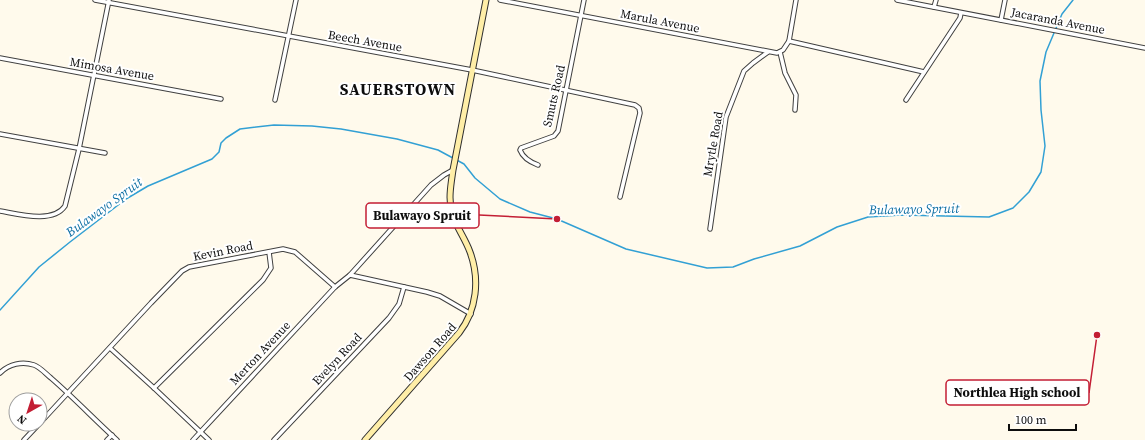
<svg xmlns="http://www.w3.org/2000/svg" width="1145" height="440" font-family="'Source Serif 4',serif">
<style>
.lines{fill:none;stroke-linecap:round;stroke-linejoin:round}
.stream{stroke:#32a0d4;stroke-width:1.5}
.street-casing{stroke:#404040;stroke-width:5.5}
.secondary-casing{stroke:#2f2f2f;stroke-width:7}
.street{stroke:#fff;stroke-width:3.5}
.secondary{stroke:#ffeea7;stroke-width:5}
.labels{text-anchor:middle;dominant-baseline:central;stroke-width:4;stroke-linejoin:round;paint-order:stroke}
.street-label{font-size:12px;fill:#0d0d0d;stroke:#fff}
.water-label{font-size:13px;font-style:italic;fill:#1070a4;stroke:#fff}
.district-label{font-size:16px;font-weight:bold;letter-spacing:1px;fill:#0d0d0d;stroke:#fff}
.leader{fill:none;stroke:#c31e34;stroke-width:1.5}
.callout-dot{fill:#c31e34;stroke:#fff;stroke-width:1.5}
.callout{fill:#fff;stroke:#c31e34;stroke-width:1.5}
.callout-label{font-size:13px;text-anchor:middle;font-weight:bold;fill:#0d0d0d}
</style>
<rect width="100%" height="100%" fill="#fffaec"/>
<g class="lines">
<path class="stream" d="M0 310 39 267 70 242 126 199 148 186 212 159 219 152 221 143 226 138 240 129 274 125 312 126 341 129 397 139 438 150 464 164 475 178 500 199 530 212 557 219 626 249 707 268 733 267 754 259 800 246 837 227 868 217 901 215 989 217 1013 208 1029 192 1041 172 1045 146 1041 110 1040 81 1046 52 1062 14 1073 0"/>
<g class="street-casing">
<g id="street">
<path d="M95 0 472 70 635 105 639 108 640 113 620 197"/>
<path d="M500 0 777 53 783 50 789 41 796 0"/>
<path d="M897 0C979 16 1062 32 1145 48"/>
<path d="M934 7 936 0"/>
<path d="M1001 20 1005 0"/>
<path d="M789 41 924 72"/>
<path d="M780 52 785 73 796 95 795 110"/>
<path d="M0 58 221 99"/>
<path d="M275 100 296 0"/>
<path d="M906 100 960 18 961 13"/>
<path d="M0 134 105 153"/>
<path d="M538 165C530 162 523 158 520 150L521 148 554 136 558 131 584 0"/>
<path d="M0 211C18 214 53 224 65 206L79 149 109 0"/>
<path d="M710 229 726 117 744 71 753 63 768 52"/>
<path d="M350 275 431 185 444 175 453 170"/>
<path d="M110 348 154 388 209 440"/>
<path d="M0 373C9 364 22 361 34 365 40 367 46 374 51 378 74 398 95 420 117 440"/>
<path d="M154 388 263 280 271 268 269 252"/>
<path d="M40 423 151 303 182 271 189 267 283 249 295 252 335 287"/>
<path d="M24 440 39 424"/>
<path d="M107 440 112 435"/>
<path d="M193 440 335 287 350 275 427 292 440 296 471 314"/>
<path d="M274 440 389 318 399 304 404 287"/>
</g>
</g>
<g class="secondary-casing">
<path id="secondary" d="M365 440 459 333C477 310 480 279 470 252 465 238 456 227 452 213 448 199 451 184 453 170L486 0"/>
</g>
<use href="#street" class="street"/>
<use href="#secondary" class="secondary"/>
</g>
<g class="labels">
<g class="street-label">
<text transform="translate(660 21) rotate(11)">Marula Avenue</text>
<text transform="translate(1058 21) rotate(11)">Jacaranda Avenue</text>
<text transform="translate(365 41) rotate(10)">Beech Avenue</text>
<text transform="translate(112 69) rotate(10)">Mimosa Avenue</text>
<text transform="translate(554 96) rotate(-77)">Smuts Road</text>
<text transform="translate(713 144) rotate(-80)">Mrytle Road</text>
<text transform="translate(223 251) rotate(-11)">Kevin Road</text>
<text transform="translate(430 352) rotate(-49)">Dawson Road</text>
<text transform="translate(260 353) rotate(-47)">Merton Avenue</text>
<text transform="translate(337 359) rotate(-47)">Evelyn Road</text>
</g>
<g class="water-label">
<text transform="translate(104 207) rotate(-36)">Bulawayo Spruit</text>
<text transform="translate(914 209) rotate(-1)">Bulawayo Spruit</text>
</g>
<g class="district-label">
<text x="398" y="89">SAUERSTOWN</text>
</g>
</g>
<path class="leader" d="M557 219L479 215M1097 335L1089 393"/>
<g class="callout-dot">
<circle cx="557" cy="219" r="4"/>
<circle cx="1097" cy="335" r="4"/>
</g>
<g class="callout">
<rect x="366" y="203" width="113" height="25" rx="4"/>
<rect x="946" y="380" width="143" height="25" rx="4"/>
</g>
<g class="callout-label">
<text x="422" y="220">Bulawayo Spruit</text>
<text x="1017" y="397">Northlea High school</text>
</g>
<g transform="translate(28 412) rotate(219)"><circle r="19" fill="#ffffff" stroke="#9e9e9e"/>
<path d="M0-3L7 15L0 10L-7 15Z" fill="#c31e34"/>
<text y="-6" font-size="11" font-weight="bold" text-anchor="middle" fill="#0d0d0d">N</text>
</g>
<path d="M1009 424v6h67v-6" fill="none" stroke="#0d0d0d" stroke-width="2"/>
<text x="1015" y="424" font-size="12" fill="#0d0d0d" stroke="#ffffff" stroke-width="3" paint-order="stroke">100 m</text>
</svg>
